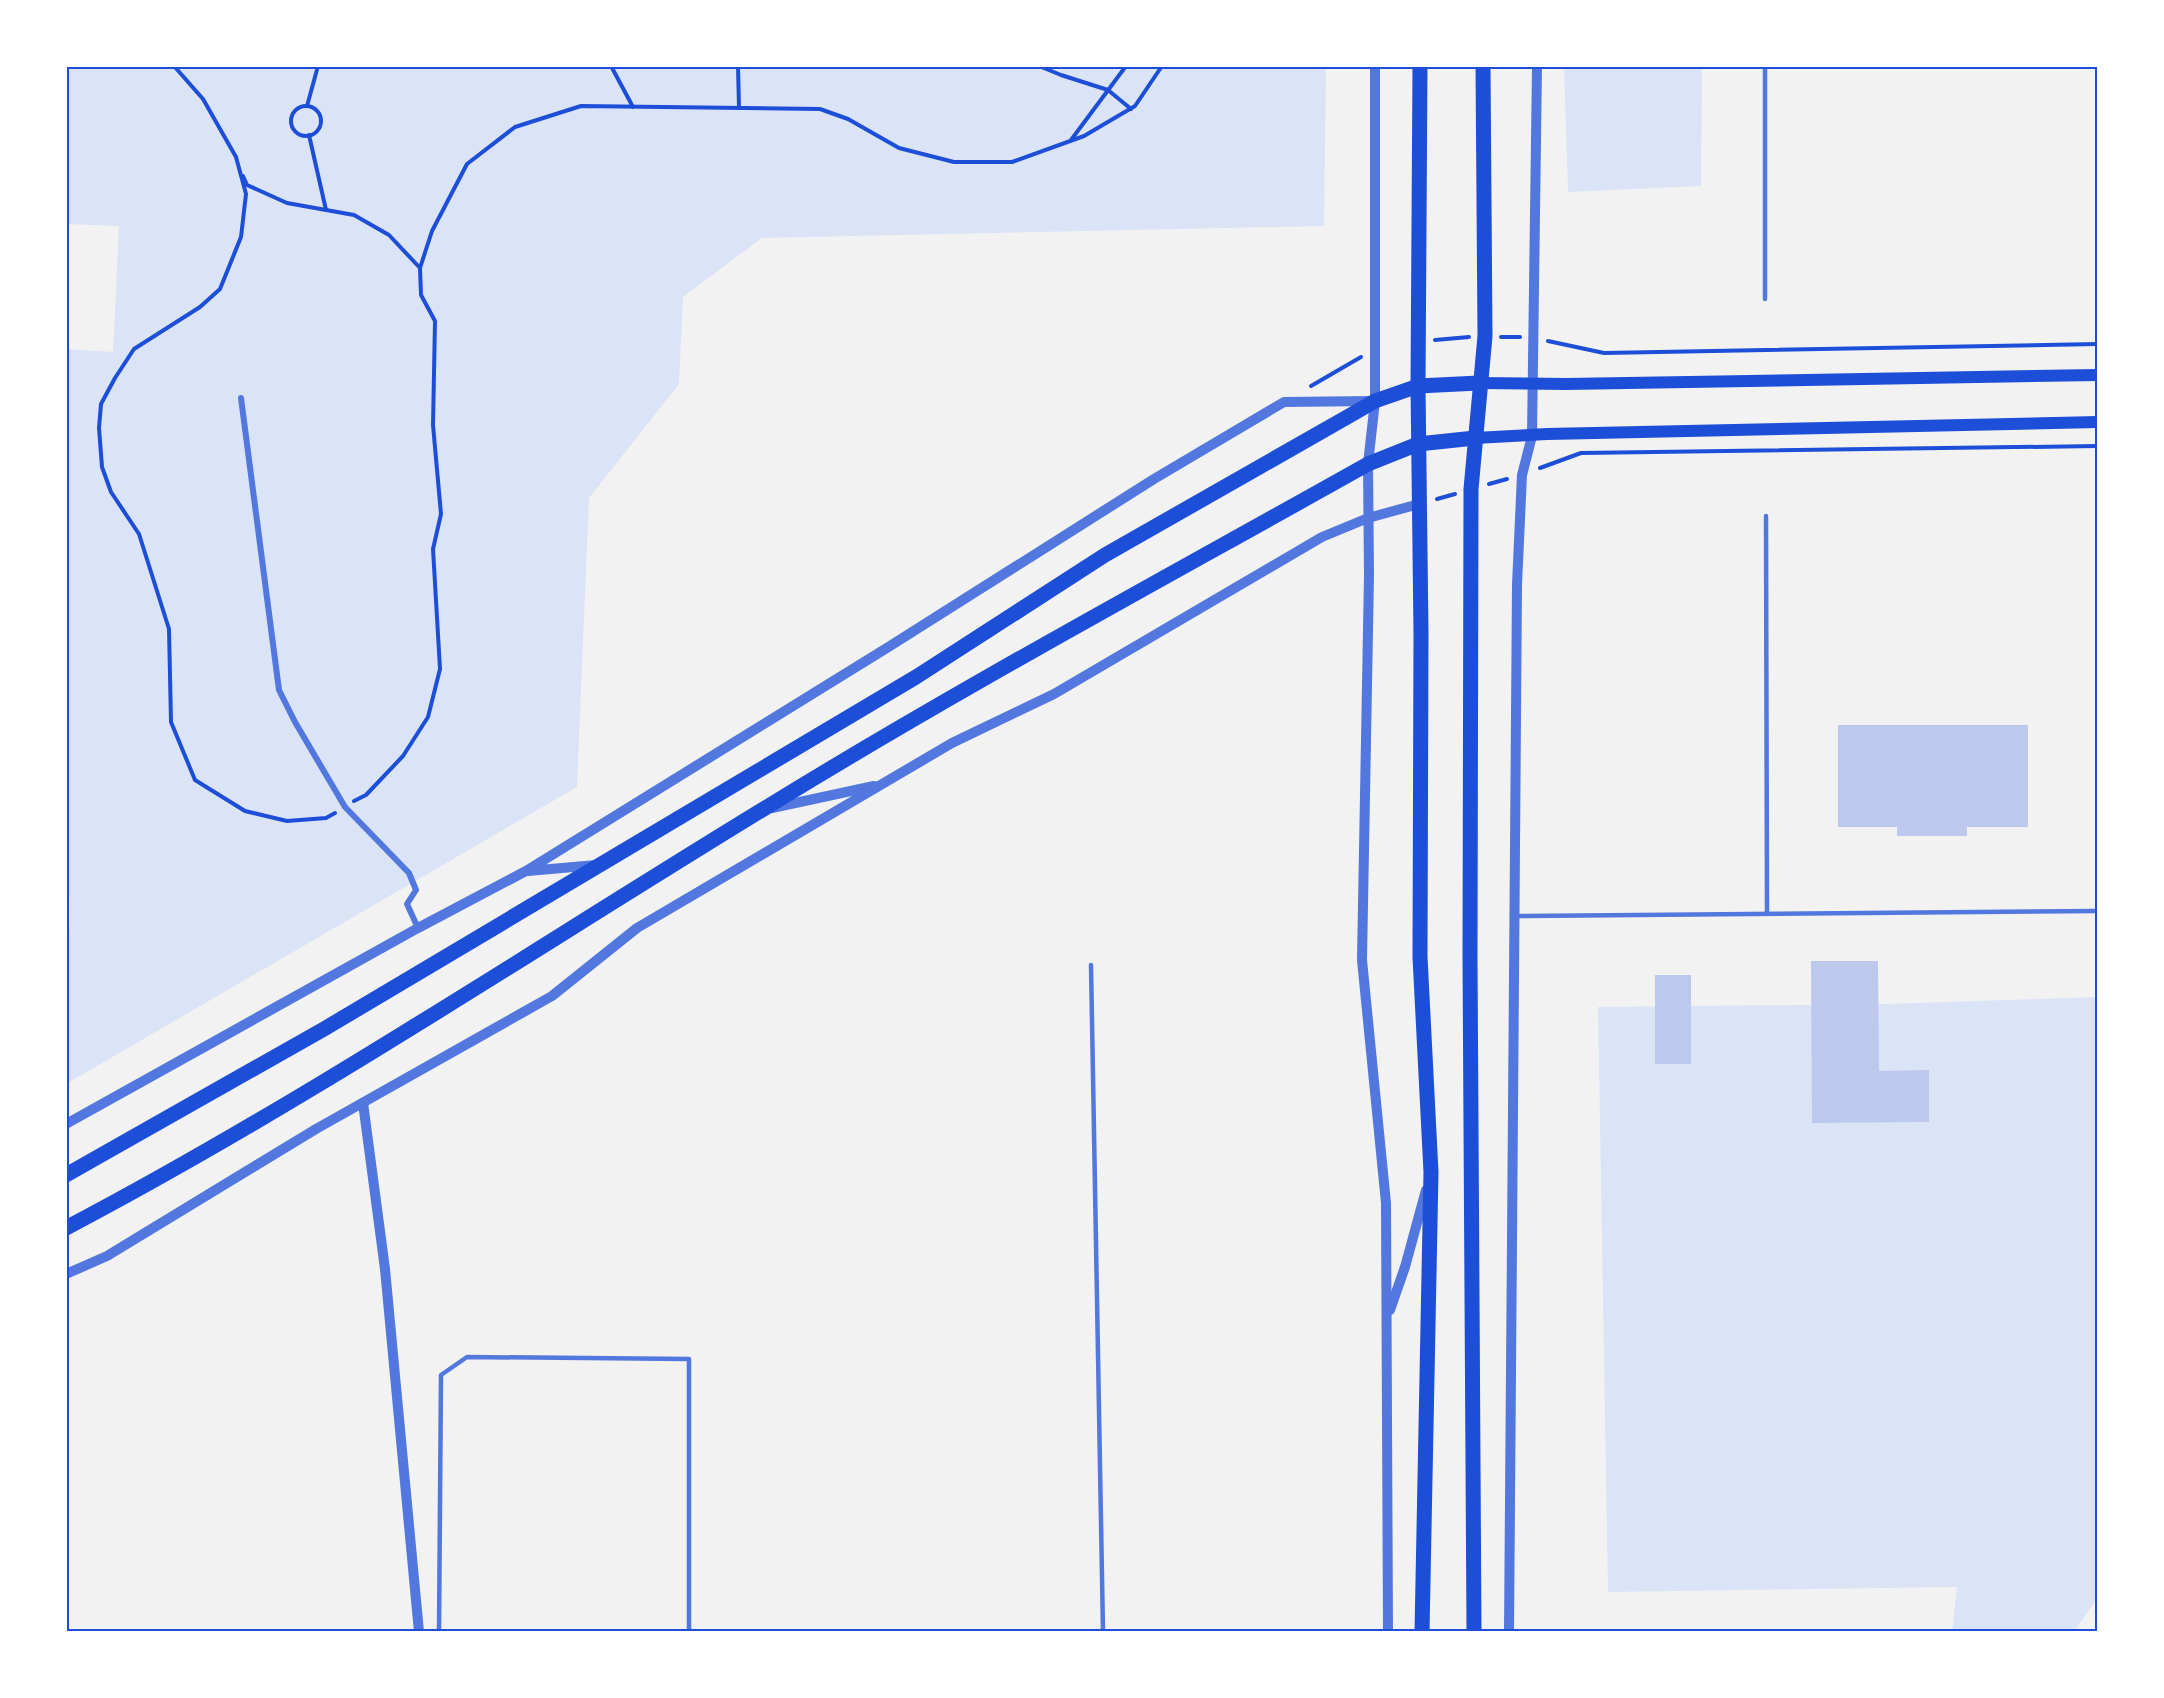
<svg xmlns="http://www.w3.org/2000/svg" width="2164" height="1698" font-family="'PT Sans Narrow',sans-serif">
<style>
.green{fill:#dbe4f7}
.building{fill:#bdc9ec}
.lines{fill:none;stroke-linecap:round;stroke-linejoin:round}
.path{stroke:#1d4ed8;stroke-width:4}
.service{stroke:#5277de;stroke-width:4.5}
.minor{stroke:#5277de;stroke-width:6}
.tertiary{stroke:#5277de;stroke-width:10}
.secondary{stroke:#1d4ed8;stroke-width:12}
.primary{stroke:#1d4ed8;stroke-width:15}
.neatline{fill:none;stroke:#1d4ed8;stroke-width:2}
</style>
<rect width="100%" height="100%" fill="#f2f2f2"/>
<g class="green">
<path d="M66 66H1326L1324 226 762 238 683 297 679 384 589 498 577 787 66 1084V991L70 913 66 840V349L113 352 119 226 66 224Z"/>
<path d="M1564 66H1702L1701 186 1568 192Z"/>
<path d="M2098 997V1597L2074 1632H1952L1957 1587 1608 1592 1598 1007 1887 1004Z"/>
</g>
<g class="building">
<path d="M1838 725H2028V827H1967V836H1897V827H1838Z"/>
<path d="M1811 961H1878L1879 1071 1929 1070V1122L1812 1123Z"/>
<rect x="1655" y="975" width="36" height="89"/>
</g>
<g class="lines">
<g class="path">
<path d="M174 66 203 99 236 157 246 194 241 237 220 289 200 307 134 349 115 378 101 404 99 428 102 467 111 492 139 534 169 629 171 722 195 780 245 811 287 821 326 818 335 813"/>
<path d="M611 66 633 107"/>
<path d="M738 66 739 108"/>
<path d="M1039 66 1061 75 1108 90 1131 109"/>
<path d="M307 106 318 66"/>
<circle cx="306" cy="121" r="15"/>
<path d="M309 135 326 210"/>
<path d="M1071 140 1126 66"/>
<path d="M243 176 247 185 287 203 354 215 389 235 420 268"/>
<path d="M1501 337H1520"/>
<path d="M1435 340 1469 337"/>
<path d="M1548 341 1604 353 2098 344"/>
<path d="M1311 386 1361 357"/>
<path d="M1540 468 1581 453 2098 446"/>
<path d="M1489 484 1507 479"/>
<path d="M1437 499 1455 494"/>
<path d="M354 801 366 795 403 756 428 717 440 669 433 549 441 514 433 425 435 321 421 295 420 268 432 231 467 164 515 127 581 106 820 109 848 119 899 148 954 162H1012L1084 136 1135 106 1162 66"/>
</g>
<g class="service">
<path d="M1765 66V299"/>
<path d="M1766 516 1767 913"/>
<path d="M1514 916 2098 911"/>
<path d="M1091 965 1103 1632"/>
<path d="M439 1632 441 1375 467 1357 689 1359V1632"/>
</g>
<path class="minor" d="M241 398 279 690 295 722 345 807 409 873 416 890 407 904 418 928"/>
<g class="tertiary">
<path d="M1375 66V401L1368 464 1369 575 1362 960 1386 1203 1388 1632"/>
<path d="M772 808 874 786"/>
<path d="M528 871 596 865"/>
<path d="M363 1103 385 1269 419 1632"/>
<path d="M66 1124 418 928 526 871 890 646 1154 479 1284 402 1372 401"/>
<path d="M66 1274 107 1256 316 1129 552 996 637 928 952 743 1054 694 1322 537 1368 518 1419 504"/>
<path d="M1390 1310 1405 1267 1426 1190"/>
<path d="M1509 1632 1517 585 1522 475 1532 436 1537 66"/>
</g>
<g class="secondary">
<path d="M1479 383 1566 384 2098 375"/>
<path d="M1475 438 1547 434 2098 422"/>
</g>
<g class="primary">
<path d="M1420 66 1418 386 1421 633 1420 957 1431 1172 1422 1632"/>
<path d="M66 1175 324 1029 916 677 1105 555 1349 416 1375 401 1418 386 1479 383"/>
<path d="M66 1228C305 1102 531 951 762 810 960 688 1165 578 1368 464L1418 444 1475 438"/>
<path d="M1474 1632 1470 957 1471 489 1485 336 1483 66"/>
</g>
</g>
<rect width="2164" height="1698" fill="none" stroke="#ffffff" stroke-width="135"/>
<rect x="68" y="68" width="2028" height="1562" class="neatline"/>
</svg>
